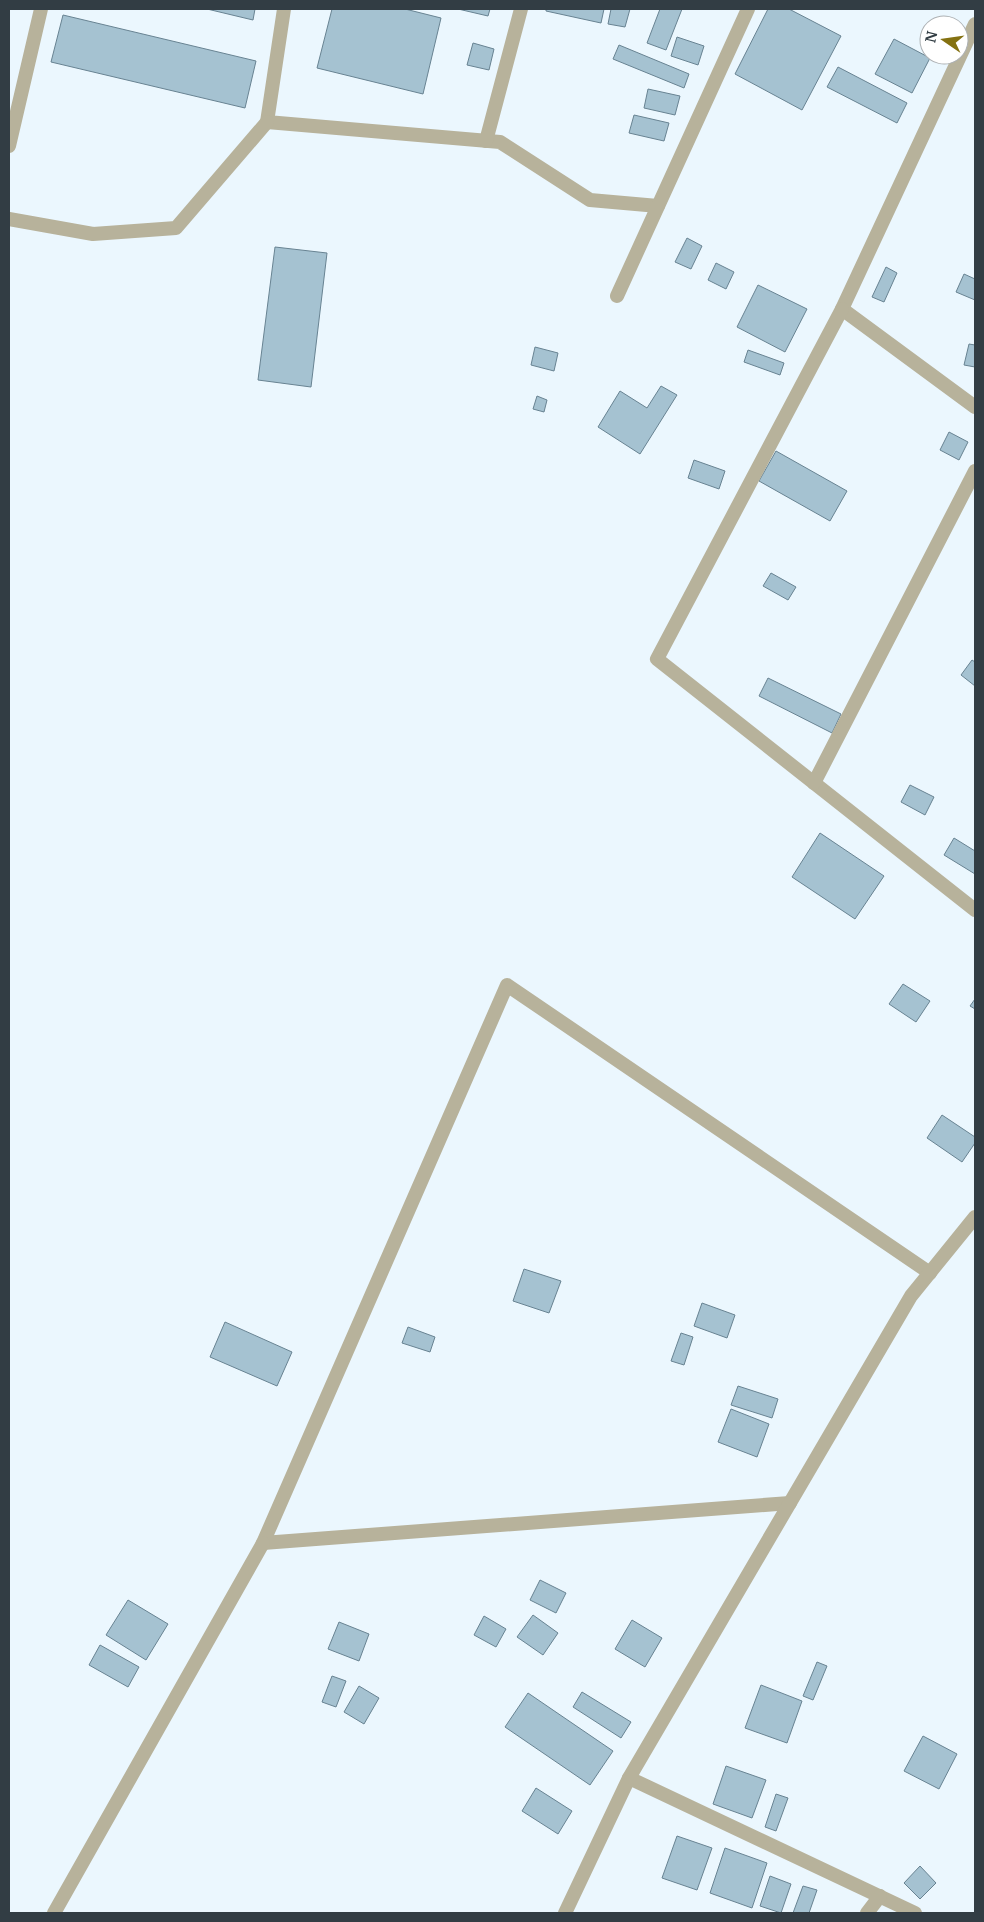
<svg xmlns="http://www.w3.org/2000/svg" width="984" height="1922" font-family="Merriweather,serif">
<style>
.building{fill:#a5c2d1;stroke:#688392}
.lines{fill:none;stroke-linecap:round;stroke-linejoin:round}
.minor{stroke:#b7b29b;stroke-width:14}
</style>
<rect width="100%" height="100%" fill="#ebf7fe"/>
<g class="building">
<path d="M207 9H255L253 20Z"/>
<path d="M332 9H405L441 18 423 94 317 68Z"/>
<path d="M458 9H490L488 16Z"/>
<path d="M546 9H604L601 23 546 11Z"/>
<path d="M611 9H630L625 27 608 24Z"/>
<path d="M660 9H682L666 50 647 43Z"/>
<path d="M768 9H789L841 36 802 110 735 74Z"/>
<path d="M63 15 256 61 245 108 51 62Z"/>
<path d="M677 37 704 46 698 65 671 56Z"/>
<path d="M894 39 930 58 912 93 875 74Z"/>
<path d="M473 43 494 49 489 70 467 65Z"/>
<path d="M619 45 689 74 684 88 613 59Z"/>
<path d="M838 67 907 103 897 123 827 87Z"/>
<path d="M648 89 680 96 675 115 644 108Z"/>
<path d="M634 115 669 123 664 141 629 133Z"/>
<path d="M687 238 702 246 691 269 675 262Z"/>
<path d="M275 247 327 253 311 387 258 380Z"/>
<path d="M716 263 734 272 726 289 708 280Z"/>
<path d="M886 267 897 273 884 302 872 297Z"/>
<path d="M964 274 975 279V300L956 292Z"/>
<path d="M758 285 807 309 785 352 737 327Z"/>
<path d="M969 344 975 345V367L964 365Z"/>
<path d="M535 347 558 353 554 371 531 365Z"/>
<path d="M748 350 784 363 780 375 744 362Z"/>
<path d="M661 386 677 395 640 454 598 427 620 391 647 408Z"/>
<path d="M537 396 547 400 544 412 533 409Z"/>
<path d="M949 432 968 442 959 460 940 450Z"/>
<path d="M776 451 847 491 830 521 759 481Z"/>
<path d="M694 460 725 471 719 489 688 478Z"/>
<path d="M771 573 796 587 788 600 763 586Z"/>
<path d="M972 660 975 662V686L961 675Z"/>
<path d="M768 678 841 714 832 733 759 696Z"/>
<path d="M910 785 934 797 925 815 901 802Z"/>
<path d="M820 833 884 876 855 919 792 877Z"/>
<path d="M954 838 975 851V874L944 855Z"/>
<path d="M903 984 930 1001 916 1022 889 1004Z"/>
<path d="M975 999V1009L970 1006Z"/>
<path d="M942 1115 975 1137V1143L962 1162 927 1138Z"/>
<path d="M524 1269 561 1281 549 1313 513 1301Z"/>
<path d="M702 1303 735 1315 727 1338 694 1326Z"/>
<path d="M225 1322 292 1352 277 1386 210 1357Z"/>
<path d="M408 1327 435 1337 430 1352 402 1343Z"/>
<path d="M681 1333 693 1337 684 1365 671 1361Z"/>
<path d="M738 1386 778 1399 772 1418 731 1405Z"/>
<path d="M731 1409 769 1424 757 1457 718 1442Z"/>
<path d="M540 1580 566 1593 556 1613 530 1600Z"/>
<path d="M128 1600 168 1624 146 1660 106 1635Z"/>
<path d="M533 1615 558 1633 543 1655 517 1637Z"/>
<path d="M484 1616 506 1629 496 1647 474 1635Z"/>
<path d="M632 1620 662 1638 645 1667 615 1649Z"/>
<path d="M339 1622 369 1634 359 1661 328 1649Z"/>
<path d="M100 1645 139 1667 128 1687 89 1665Z"/>
<path d="M817 1662 827 1666 813 1700 803 1696Z"/>
<path d="M332 1676 346 1681 336 1707 322 1702Z"/>
<path d="M761 1685 802 1701 787 1743 745 1728Z"/>
<path d="M359 1686 379 1698 364 1724 344 1712Z"/>
<path d="M582 1692 631 1722 621 1738 573 1707Z"/>
<path d="M528 1693 613 1751 590 1785 505 1727Z"/>
<path d="M923 1736 957 1754 939 1789 904 1771Z"/>
<path d="M726 1766 766 1780 752 1818 713 1804Z"/>
<path d="M536 1788 572 1811 558 1834 522 1811Z"/>
<path d="M776 1794 788 1798 776 1831 765 1827Z"/>
<path d="M677 1836 712 1848 697 1890 662 1878Z"/>
<path d="M725 1848 767 1863 752 1908 710 1893Z"/>
<path d="M920 1866 936 1883 920 1899 904 1883Z"/>
<path d="M770 1876 791 1884 781 1913 760 1906Z"/>
<path d="M803 1886 817 1890 809 1913H793Z"/>
</g>
<g class="lines">
<g class="minor">
<path d="M284 9 267 122 500 142 590 200 658 206"/>
<path d="M975 24 842 309 975 407"/>
<path d="M486 141 521 9"/>
<path d="M9 146 41 9"/>
<path d="M9 219 93 234 176 228 267 122"/>
<path d="M617 296 748 9"/>
<path d="M842 309 657 659 975 910"/>
<path d="M814 783 975 471"/>
<path d="M790 1503 263 1543 507 985 930 1273"/>
<path d="M629 1778 915 1913"/>
<path d="M54 1913 263 1543"/>
<path d="M565 1913 629 1778 911 1296 975 1217"/>
<path d="M867 1913 880 1896"/>
</g>
</g>
<rect width="984" height="1922" fill="none" stroke="#323d44" stroke-width="20"/>
<g transform="translate(944 40) rotate(283)"><circle r="24" fill="#ffffff" stroke="#adb1b4"/>
<path d="M0-4L9 19L0 12L-9 19Z" fill="#847111"/>
<text y="-8" font-size="14" font-weight="bold" text-anchor="middle" fill="#323d44">N</text>
</g>
</svg>
